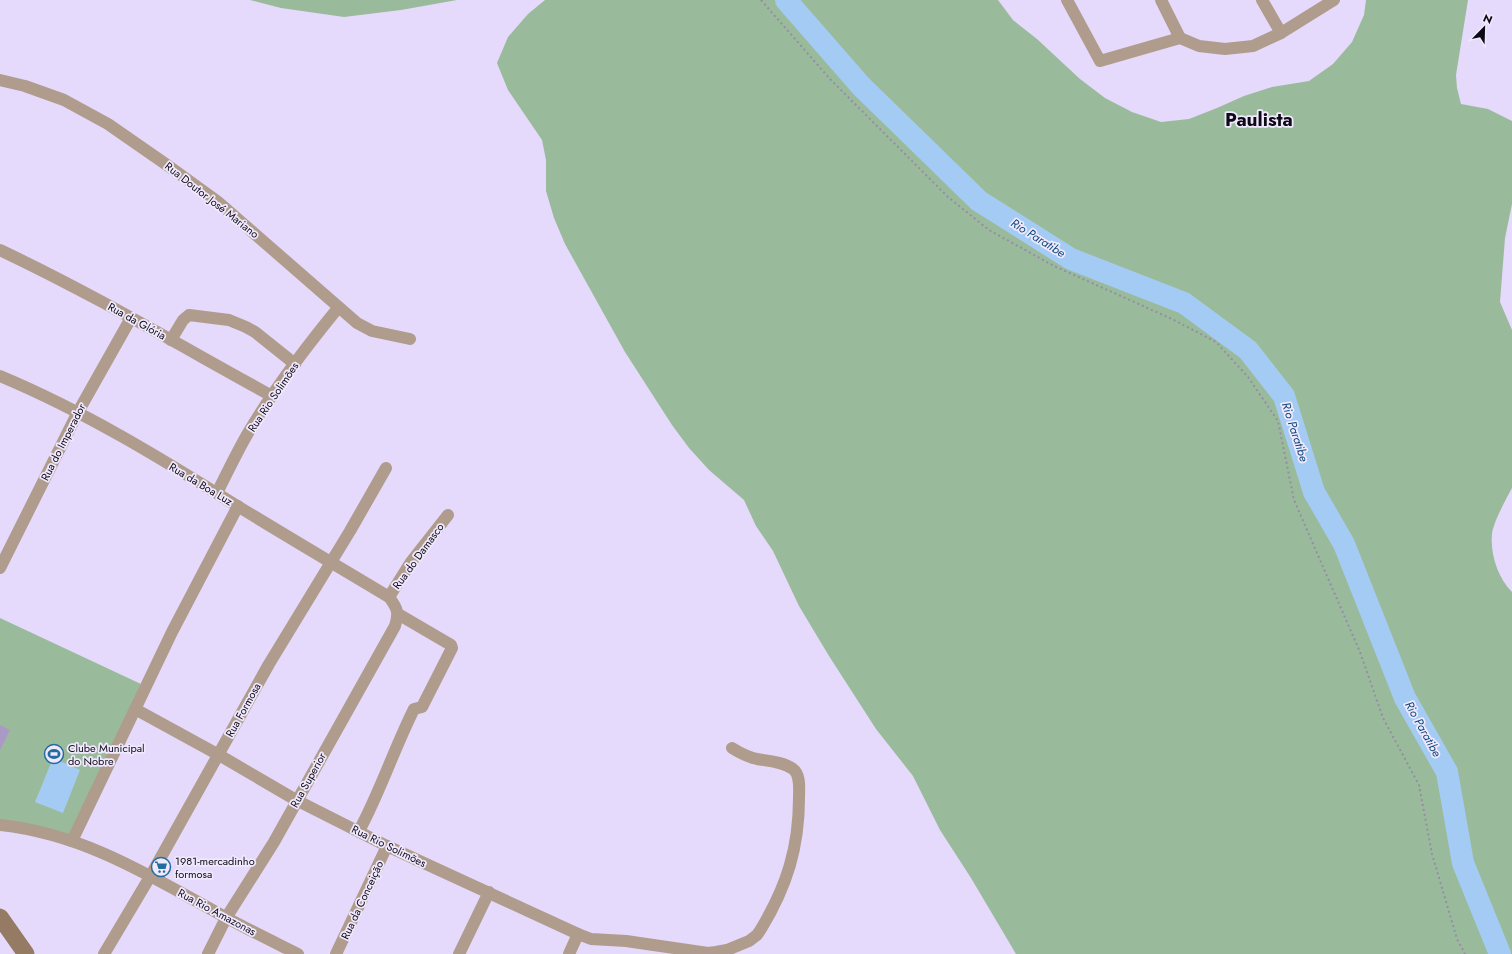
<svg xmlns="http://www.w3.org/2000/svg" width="1512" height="954" font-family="Jost,sans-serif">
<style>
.green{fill:#9abb9b}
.water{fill:#a4cbf3}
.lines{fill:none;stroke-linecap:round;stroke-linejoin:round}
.river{stroke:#a4cbf3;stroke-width:22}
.building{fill:#aa98c7}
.path{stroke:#958ca6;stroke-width:2;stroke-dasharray:2 3;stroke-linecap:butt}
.street{stroke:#af9c8c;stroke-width:12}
.secondary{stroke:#967b64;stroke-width:17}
.labels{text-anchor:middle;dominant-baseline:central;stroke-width:3.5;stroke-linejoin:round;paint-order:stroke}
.street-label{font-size:11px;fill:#0e0a15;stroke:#f0e9fe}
.poi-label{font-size:11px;fill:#0e0a15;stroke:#f0e9fe;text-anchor:start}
.water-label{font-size:12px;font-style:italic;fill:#0c4677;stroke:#f0e9fe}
.town-label{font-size:19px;font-weight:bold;fill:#0e0a15;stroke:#f0e9fe}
</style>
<rect width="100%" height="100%" fill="#e5d9fc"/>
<g class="green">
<path d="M250 0H457L401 10 344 17 281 8Z"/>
<path d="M545 0H998L1013 20 1037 39 1080 79 1105 98 1132 112 1161 122 1189 119 1217 108 1244 96 1272 87 1309 81 1333 64 1352 42 1364 15 1366 0H1468L1456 75 1457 88 1461 104 1488 109 1512 121V204L1505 238 1500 302 1512 330V488C1506 499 1493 523 1492 534 1490 554 1498 578 1512 592V954H1016L971 878 940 830 913 776 876 729 829 656 799 606 773 551 756 526 744 500 709 470 689 448 672 425 625 352 565 244 554 218 546 191V160L542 140 508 90 497 63 508 37 528 14Z"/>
<path d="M0 618 141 684 70 836 0 823Z"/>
</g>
<path class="water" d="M53 758 80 770 63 813 35 802Z"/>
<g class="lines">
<path class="river" d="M786 0 861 86 979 201 1071 259 1184 303 1248 350 1284 396 1314 492 1344 544 1405 698 1447 772 1463 863 1500 954"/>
</g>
<path class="building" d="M0 725 10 730 0 750Z"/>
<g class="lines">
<path class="path" d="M761 0 830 79 948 197 989 230 1054 266 1172 319 1216 342 1248 377 1278 421 1294 500 1360 652 1383 718 1419 785 1432 854 1457 939 1465 954"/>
<g class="street">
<path d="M1067 0 1100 61 1180 38 1199 46 1225 49 1253 46 1281 33 1334 0"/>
<path d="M1161 0 1180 38"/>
<path d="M1262 0 1281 33"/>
<path d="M0 80 25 86 64 100 108 124 167 165 217 201 357 323 372 331 410 339"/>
<path d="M0 250C93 294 181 346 272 396"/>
<path d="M171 340 183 320 189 315 229 320 246 327 255 332 295 364"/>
<path d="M0 376C84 411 162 459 239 507 288 537 339 567 389 597 398 609 399 613 395 626L274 842 226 918 208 954"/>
<path d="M217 493C227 473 237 452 248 433 274 389 306 347 338 308"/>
<path d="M0 568 78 412 131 318"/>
<path d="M389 597 411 562 448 515"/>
<path d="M135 709 219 755 296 800 387 846 578 934 591 939 626 941 708 953 716 952 727 950 749 941 757 935 761 929C787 886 799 847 799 798 799 789 801 775 793 769 784 762 768 761 757 759 748 757 740 753 732 748"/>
<path d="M0 825C85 834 152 877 225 917 249 930 274 942 298 954"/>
<path d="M359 831C380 792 394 749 414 709L422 707 452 648 451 645 398 614"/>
<path d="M72 841 172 632 238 506"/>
<path d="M104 954 151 875 269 664 350 531 386 468"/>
<path d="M336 954 387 846"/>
<path d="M459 954 489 892"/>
<path d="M569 954 578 934"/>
</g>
<path class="secondary" d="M0 917 26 954"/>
</g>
<defs>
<g id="stadium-ring" transform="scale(1)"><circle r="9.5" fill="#f0e9fe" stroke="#226c9f" stroke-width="1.5"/><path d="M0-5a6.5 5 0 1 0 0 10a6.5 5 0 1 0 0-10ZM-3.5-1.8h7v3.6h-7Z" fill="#226c9f"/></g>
<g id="supermarket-ring" transform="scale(1)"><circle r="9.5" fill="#f0e9fe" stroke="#226c9f" stroke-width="1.5"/><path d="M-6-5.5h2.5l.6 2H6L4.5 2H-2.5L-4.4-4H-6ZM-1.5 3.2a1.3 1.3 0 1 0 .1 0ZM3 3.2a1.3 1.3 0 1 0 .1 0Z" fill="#226c9f"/></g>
</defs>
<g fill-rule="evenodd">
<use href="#stadium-ring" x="54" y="754"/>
<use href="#supermarket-ring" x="161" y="867"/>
</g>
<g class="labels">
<g class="street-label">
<text transform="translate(212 200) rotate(38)">Rua Doutor José Mariano</text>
<text transform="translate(137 321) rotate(29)">Rua da Glória</text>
<text transform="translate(273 397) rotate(-56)">Rua Rio Solimões</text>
<text transform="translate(63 442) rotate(-63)">Rua do Imperador</text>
<text transform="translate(201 484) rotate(31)">Rua da Boa Luz</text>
<text transform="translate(418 556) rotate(-54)">Rua do Damasco</text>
<text transform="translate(243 710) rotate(-61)">Rua Formosa</text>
<text transform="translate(308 780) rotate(-61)">Rua Superior</text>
<text transform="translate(389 846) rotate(26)">Rua Rio Solimões</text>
<text transform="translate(362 900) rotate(-65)">Rua da Conceição</text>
<text transform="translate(217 912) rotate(28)">Rua Rio Amazonas</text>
</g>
<g class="poi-label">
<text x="68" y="748">Clube Municipal<tspan x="68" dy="13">do Nobre</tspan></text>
<text x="175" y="861">1981-mercadinho<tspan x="175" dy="13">formosa</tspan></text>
</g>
<g class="water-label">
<text transform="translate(1038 238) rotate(32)">Rio Paratibe</text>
<text transform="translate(1295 432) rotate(72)">Rio Paratibe</text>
<text transform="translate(1423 729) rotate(61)">Rio Paratibe</text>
</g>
<g class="town-label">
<text x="1259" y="119">Paulista</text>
</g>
</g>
<g transform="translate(1484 28) rotate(23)" stroke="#f0e9fe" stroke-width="3" paint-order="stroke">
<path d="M0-3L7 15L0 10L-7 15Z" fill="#0e0a15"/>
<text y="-6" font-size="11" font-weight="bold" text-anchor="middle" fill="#0e0a15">N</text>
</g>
</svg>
